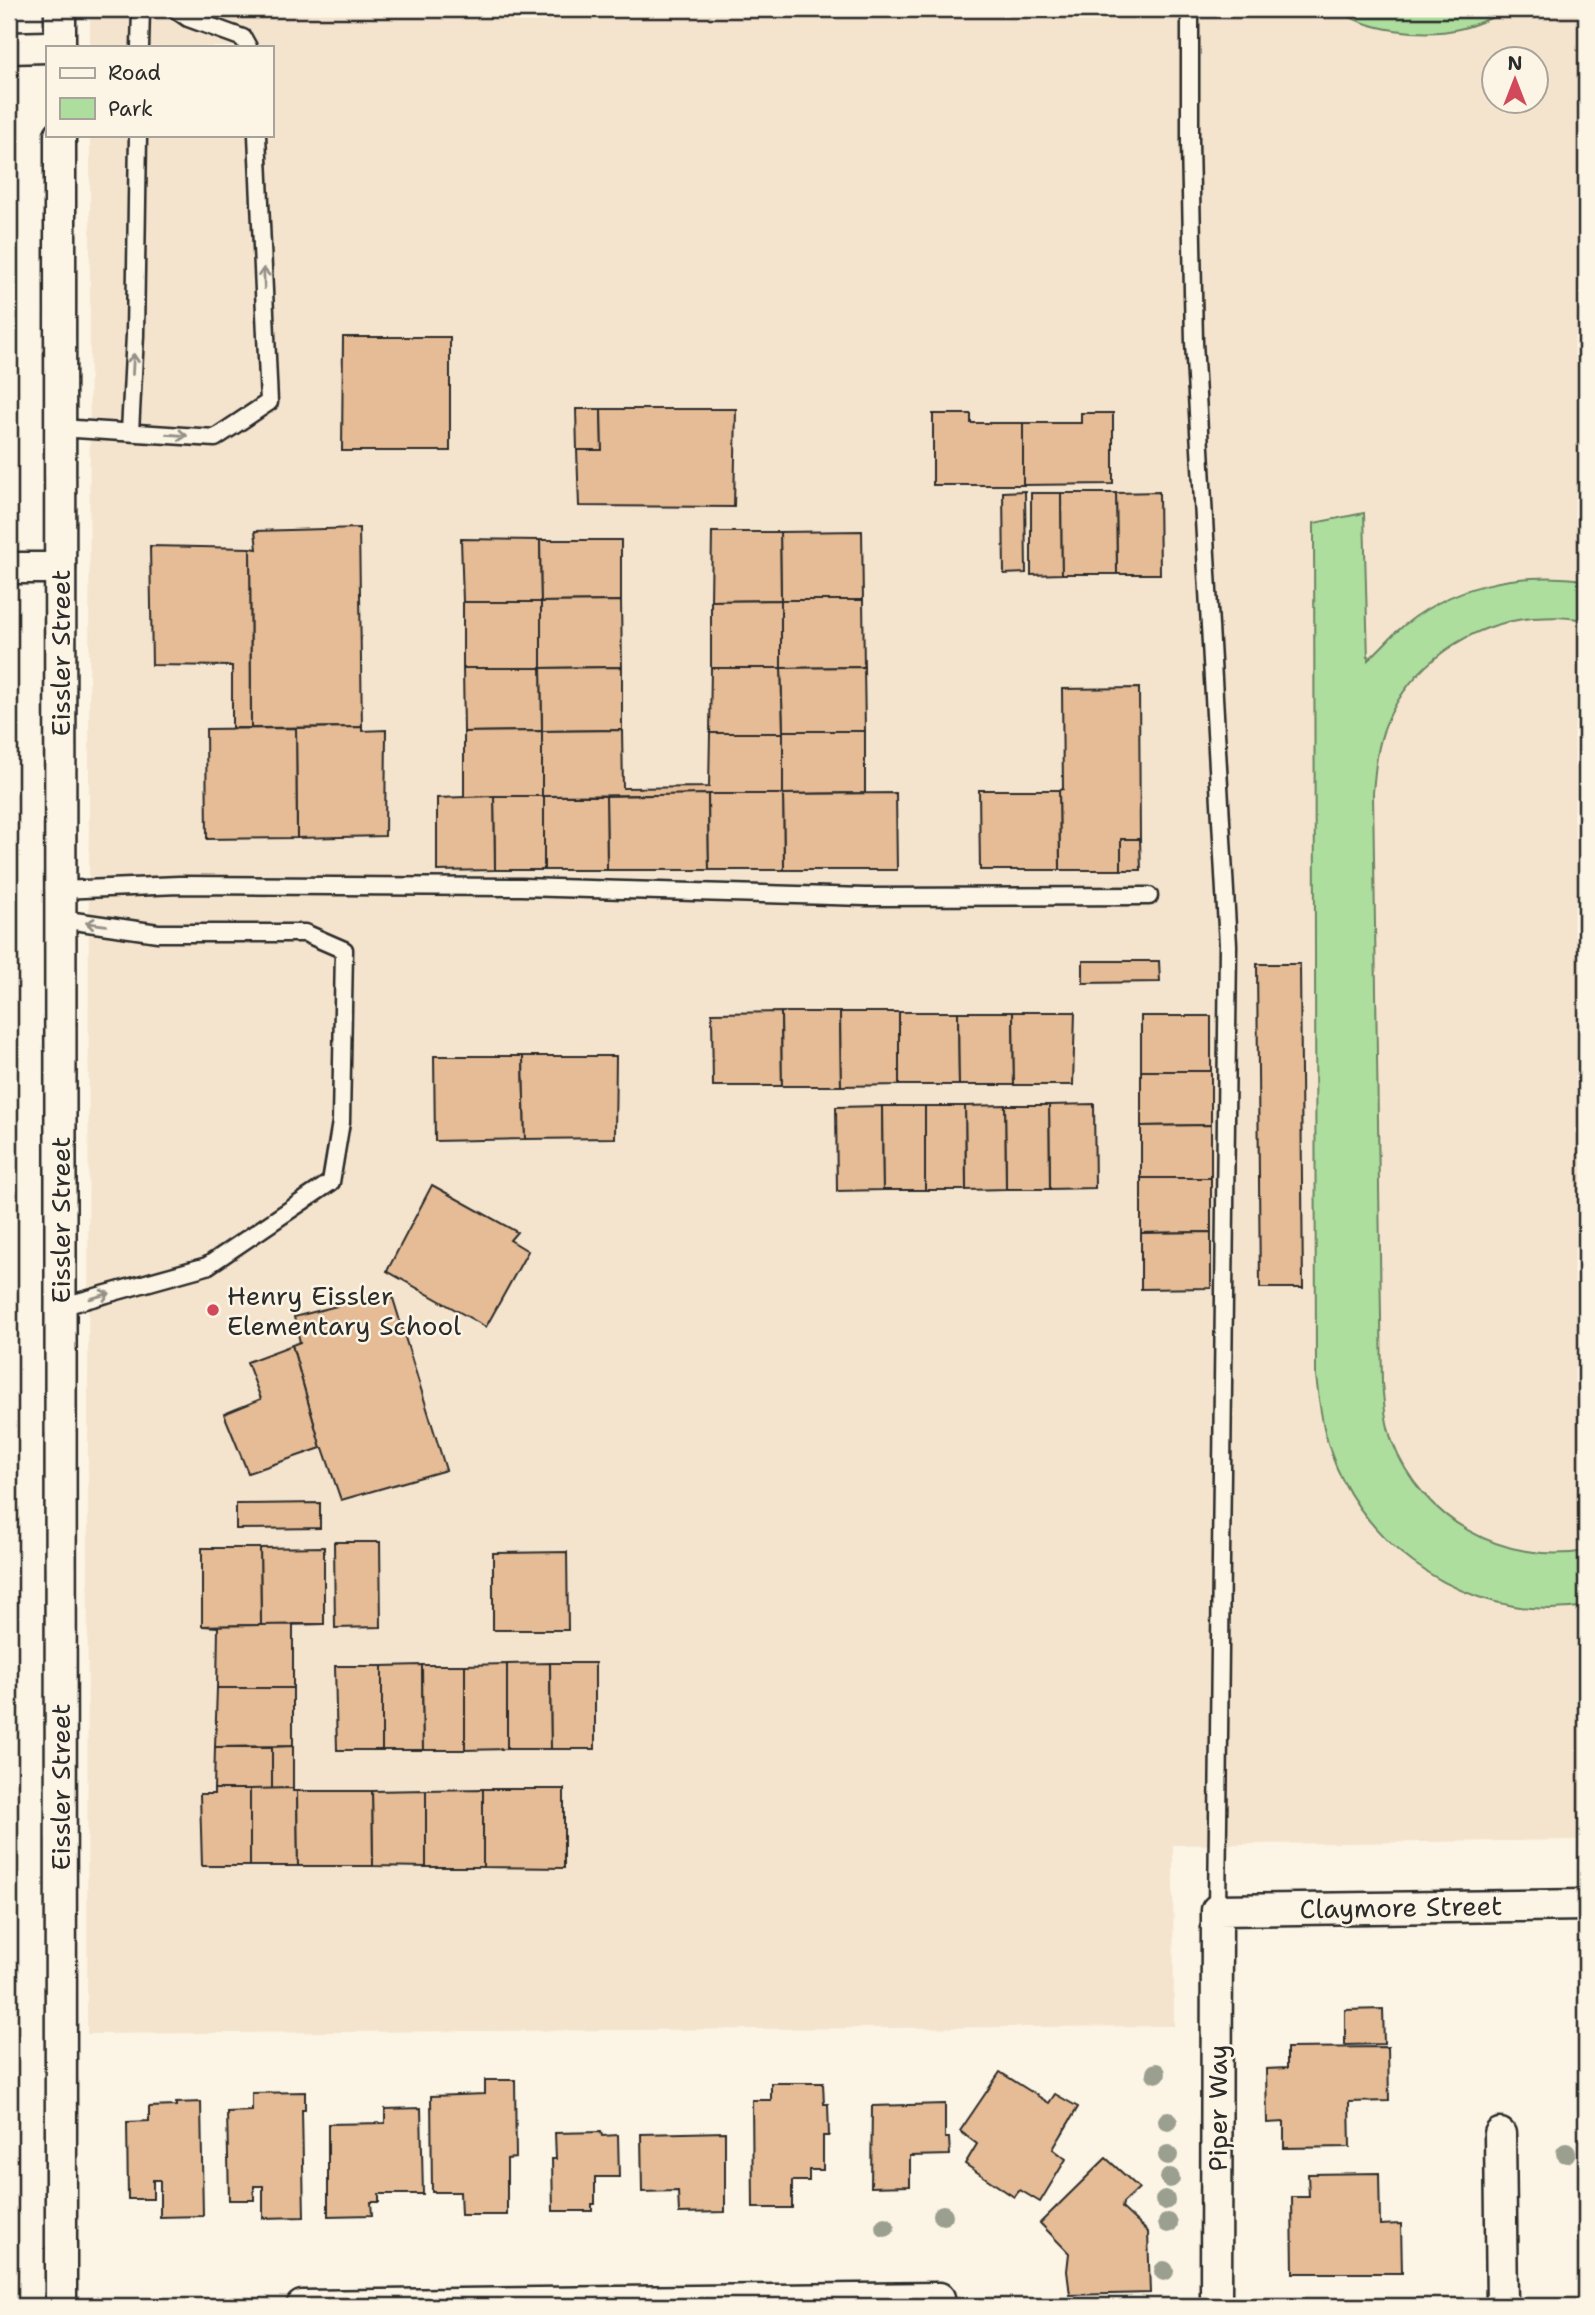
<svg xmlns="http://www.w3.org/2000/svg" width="1595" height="2315" font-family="'Shantell Sans',sans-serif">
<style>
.built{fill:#f5e4cd;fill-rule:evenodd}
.green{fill:#adde9e;stroke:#6c8464;stroke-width:2}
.building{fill:#e5bc95;stroke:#2b2b2b;stroke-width:2}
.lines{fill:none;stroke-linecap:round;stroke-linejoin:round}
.service-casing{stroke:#2b2b2b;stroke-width:21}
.minor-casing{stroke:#2b2b2b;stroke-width:35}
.service{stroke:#fcf5e5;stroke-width:16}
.minor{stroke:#fcf5e5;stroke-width:30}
.tree{fill:#9b9f8f}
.oneway{stroke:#949088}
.poi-dot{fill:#d1495b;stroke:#fcf5e5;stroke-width:2.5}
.labels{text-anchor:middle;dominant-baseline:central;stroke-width:5;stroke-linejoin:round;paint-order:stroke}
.street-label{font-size:26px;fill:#2b2b2b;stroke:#fcf5e5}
.poi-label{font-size:26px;fill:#2b2b2b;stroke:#fcf5e5;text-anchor:start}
</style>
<rect width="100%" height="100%" fill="#fcf5e5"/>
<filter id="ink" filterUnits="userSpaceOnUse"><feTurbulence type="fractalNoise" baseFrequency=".0143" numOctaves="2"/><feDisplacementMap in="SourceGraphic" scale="14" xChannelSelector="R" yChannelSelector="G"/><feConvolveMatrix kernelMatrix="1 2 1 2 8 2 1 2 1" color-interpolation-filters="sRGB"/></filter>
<g filter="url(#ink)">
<path class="built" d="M90 9H1586V1840L1173 1845 1174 2026 87 2034 90 135H271V47H90ZM1494 60H1536V102H1494Z"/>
<g class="green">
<path d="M1338 9H1510C1494 17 1477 25 1459 29 1426 37 1364 31 1338 9Z"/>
<path d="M1364 513 1368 660C1377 652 1386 642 1395 633 1448 585 1517 571 1586 580V621C1570 616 1550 617 1532 618 1469 624 1411 664 1386 724 1377 746 1375 769 1373 793L1382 1383C1384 1402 1385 1422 1392 1441 1422 1520 1503 1565 1586 1551V1606C1487 1623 1387 1567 1342 1479 1325 1446 1320 1411 1316 1376L1314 523Z"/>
</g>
<g class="building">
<path d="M343 337H450V451H342Z"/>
<path d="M576 409H601L602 450H577Z"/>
<path d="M601 409H736L734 507 579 506 577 450H602Z"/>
<path d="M1081 413H1113V484L1023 485V423H1081Z"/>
<path d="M933 414H971V423H1023V485H933Z"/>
<path d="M1025 491 1026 573 1004 574 1003 492Z"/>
<path d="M1159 492 1160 574H1117L1116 493Z"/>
<path d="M1031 493H1061L1062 574 1031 575Z"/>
<path d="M1061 493H1116L1117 574H1062Z"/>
<path d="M359 528 362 727 251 728 250 548 257 549 255 531Z"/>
<path d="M862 531 863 600H781L780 532Z"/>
<path d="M712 532H780L781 600 711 601Z"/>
<path d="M461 539 540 540 541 602H463Z"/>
<path d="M540 540H621V601L541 602Z"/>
<path d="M150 546 250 548 251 728H232V666L152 665Z"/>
<path d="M781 600H863L864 667 781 668Z"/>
<path d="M781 600V668H711V601Z"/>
<path d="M621 601 622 667 541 668V602Z"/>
<rect x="463" y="602" width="78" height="66"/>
<path d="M622 667V730L542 731 541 668Z"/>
<path d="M864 667 865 731H783L781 668Z"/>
<path d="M463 668H541L542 731 464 732Z"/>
<path d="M711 668H781L783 733H710Z"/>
<path d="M1139 688 1140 839H1121V870H1060L1059 790 1063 789 1062 689Z"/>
<path d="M362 727V731L386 730 385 836 297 838 296 728Z"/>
<path d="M296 728 297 838 207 839 206 729Z"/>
<path d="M622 730 623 788 709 787 710 733H783V794L542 796V731Z"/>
<path d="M542 731V796L464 797V732Z"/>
<path d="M783 731H865V793L783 794Z"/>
<path d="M979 790H1059L1060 870H980Z"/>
<path d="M896 793 897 870H784L783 794Z"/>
<path d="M708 794 709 870H607L606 796Z"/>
<path d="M708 794H783L784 870H709Z"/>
<path d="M494 796H544V870H495Z"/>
<path d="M494 796 495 870 437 871V798Z"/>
<path d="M544 796H606L607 870H544Z"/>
<path d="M1121 839H1140L1141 870H1121Z"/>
<path d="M1083 961H1159L1160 982 1083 983Z"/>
<path d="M1257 964H1300L1303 1288H1260Z"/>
<path d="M781 1012 782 1086H713L712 1013Z"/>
<path d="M781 1012H840L841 1086H782Z"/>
<path d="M840 1012H899V1085L841 1086Z"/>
<path d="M899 1012H958L959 1085H899Z"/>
<path d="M958 1012H1013L1014 1085H959Z"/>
<path d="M1013 1012H1075L1073 1085H1014Z"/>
<rect x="1141" y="1016" width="70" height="55"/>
<path d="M434 1056H523L525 1139 435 1141Z"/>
<path d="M523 1056H616L615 1138 525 1139Z"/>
<path d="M1141 1071H1211V1125L1141 1126Z"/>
<path d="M1094 1104 1095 1188 1050 1189 1049 1105Z"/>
<path d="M1005 1105H1049L1050 1189H1006Z"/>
<path d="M1005 1105 1006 1189 966 1190 965 1106Z"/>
<path d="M882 1106 883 1190 837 1191 836 1107Z"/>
<path d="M882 1106H925V1190H883Z"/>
<path d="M925 1106H965L966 1190H925Z"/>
<path d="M1211 1125V1178H1141V1126Z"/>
<path d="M1141 1178H1211V1232L1141 1233Z"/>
<path d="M432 1185 517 1232 510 1240 528 1251 486 1327 387 1271Z"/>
<path d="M1211 1232V1288L1141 1289V1233Z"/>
<path d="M391 1292 446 1470 341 1500 323 1448H321L292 1345 300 1342 294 1317Z"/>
<path d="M292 1345 321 1448 248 1473 224 1414 261 1399 247 1362Z"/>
<path d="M320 1503V1528L236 1529V1504Z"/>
<path d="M334 1542H380L381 1627 335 1628Z"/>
<path d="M324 1547V1624L261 1625 260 1548Z"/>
<path d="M202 1548H260L261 1625 202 1626Z"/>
<path d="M567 1552 568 1630H493V1553Z"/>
<path d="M293 1624V1688H217L218 1627 202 1626 324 1624Z"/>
<path d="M550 1663 551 1749H507V1664Z"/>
<path d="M550 1663H595V1749H551Z"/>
<path d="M507 1664V1749L465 1750V1665Z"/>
<path d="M422 1665 423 1750H382V1666Z"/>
<path d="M422 1665H465V1750H423Z"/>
<path d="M335 1666H382V1750H337Z"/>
<path d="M217 1688H293V1746L215 1747Z"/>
<path d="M293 1746V1788L272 1789V1747Z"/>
<path d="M215 1747H272V1789H214Z"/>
<path d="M293 1788V1791H297L298 1866H250V1789Z"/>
<path d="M214 1789H250V1866H202L200 1794H214Z"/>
<path d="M483 1789H564V1868L483 1867Z"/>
<path d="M483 1789V1867H426V1790Z"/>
<path d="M426 1790V1867L373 1866 372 1791Z"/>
<path d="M297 1791H372L373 1866H298Z"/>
<path d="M1383 2009 1384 2044 1345 2045V2010Z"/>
<path d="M1388 2047 1389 2101 1349 2102 1350 2147 1284 2148V2122L1267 2123 1266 2069 1287 2068V2048Z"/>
<path d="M1000 2072 1049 2103 1055 2094 1078 2107 1053 2149 1066 2159 1040 2202 1020 2190 1014 2197 965 2164 977 2144 960 2131Z"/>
<path d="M485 2080H515L516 2158 507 2159V2215H461L460 2192H432L431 2096 485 2094Z"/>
<path d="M771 2083H823L824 2104H828L829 2136H823V2170H809V2181H792V2208H753L752 2100H771Z"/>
<path d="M305 2092V2110H302L304 2217 263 2218V2186H254V2200H229L227 2112 252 2111V2093Z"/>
<path d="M201 2102 203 2216 160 2217V2180H153V2199H128L127 2122 149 2121V2107L176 2106V2103Z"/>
<path d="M945 2104V2138H949L950 2155 910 2156V2186L871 2187 872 2106Z"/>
<path d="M421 2108 423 2194H379V2202H371L372 2215 328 2216V2124L385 2123V2109Z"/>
<path d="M601 2132 602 2136 618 2135 619 2177H595V2204H592V2211H553L552 2159H556L555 2133Z"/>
<path d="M725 2132V2212L679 2213 678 2191 642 2192 641 2134Z"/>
<path d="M1106 2158 1139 2188 1123 2203 1122 2208 1148 2232 1150 2293 1070 2295 1067 2271 1069 2253 1040 2223Z"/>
<path d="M1379 2173 1380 2225 1401 2224 1402 2273H1293L1292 2197H1309L1308 2174Z"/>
<path d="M1383 2302 1384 2306H1315V2303Z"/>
</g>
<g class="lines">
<g class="service-casing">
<g id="service">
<path d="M175 9 188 18 243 38 248 47"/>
<path d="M1190 9V142L1194 342 1228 945 1217 1910"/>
<path d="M140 47 141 9"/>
<path d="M60 428 215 438 269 402 257 135"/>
<path d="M130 432 135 335 138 135"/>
<path d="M60 890 179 885 521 887 865 897 1149 896"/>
<path d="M60 919 158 933H305L344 950 341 1122 331 1182 207 1266 60 1307"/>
</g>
</g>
<g class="minor-casing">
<g id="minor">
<path d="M60 9V47"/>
<path d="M9 48 47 47"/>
<path d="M60 135 61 2306"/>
<path d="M9 568H60"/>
<path d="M1500 2134 1502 2306"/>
<path d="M302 2306 939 2298"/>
<path d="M1216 2306 1217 1910 1586 1905"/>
</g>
</g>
<use href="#service" class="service"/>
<use href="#minor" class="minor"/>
</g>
<g class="tree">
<circle cx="1156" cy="2073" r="10"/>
<circle cx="1168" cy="2121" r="10"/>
<circle cx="1566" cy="2153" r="10"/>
<circle cx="1168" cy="2155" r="10"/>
<circle cx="1170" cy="2178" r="10"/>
<circle cx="1165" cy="2200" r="10"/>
<circle cx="943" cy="2215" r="10"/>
<circle cx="1168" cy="2223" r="10"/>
<circle cx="885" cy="2227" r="10"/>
<circle cx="1164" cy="2271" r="10"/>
</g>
<defs><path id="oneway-shaft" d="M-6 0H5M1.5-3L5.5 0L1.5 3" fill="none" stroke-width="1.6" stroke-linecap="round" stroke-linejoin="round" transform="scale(1.75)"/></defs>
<g class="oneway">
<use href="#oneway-shaft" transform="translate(264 278) rotate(-92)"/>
<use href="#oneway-shaft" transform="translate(133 364) rotate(-87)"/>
<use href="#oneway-shaft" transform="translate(177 435) rotate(4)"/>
<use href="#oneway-shaft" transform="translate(96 924) rotate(-172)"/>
<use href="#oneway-shaft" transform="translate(100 1296) rotate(-16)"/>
</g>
</g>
<circle class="poi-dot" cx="213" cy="1310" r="7"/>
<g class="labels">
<g class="street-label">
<text transform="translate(60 653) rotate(-90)">Eissler Street</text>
<text transform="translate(60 1220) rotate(-90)">Eissler Street</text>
<text transform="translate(60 1787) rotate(-90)">Eissler Street</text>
<text transform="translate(1401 1907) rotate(-1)">Claymore Street</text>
<text transform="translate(1217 2108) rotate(-90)">Piper Way</text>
</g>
<g class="poi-label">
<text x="227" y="1295">Henry Eissler<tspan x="227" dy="30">Elementary School</tspan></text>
</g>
</g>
<rect width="1595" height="2315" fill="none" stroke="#fcf5e5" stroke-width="35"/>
<rect x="18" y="18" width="1560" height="2280" fill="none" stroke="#2b2b2b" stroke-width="2.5" filter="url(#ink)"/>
<rect x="46" y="46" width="228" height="91" fill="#fcf5e5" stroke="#a8a49b" stroke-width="2"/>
<rect x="60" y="68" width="35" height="10" fill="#fcf5e5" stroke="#a8a49b" stroke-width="2"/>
<text x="108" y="80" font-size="21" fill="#2b2b2b">Road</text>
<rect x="60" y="98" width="35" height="21" fill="#adde9e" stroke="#a8a49b" stroke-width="2"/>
<text x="108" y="116" font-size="21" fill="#2b2b2b">Park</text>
<g transform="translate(1515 80)"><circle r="33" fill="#fcf5e5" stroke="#a8a49b" stroke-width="2"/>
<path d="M0-5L12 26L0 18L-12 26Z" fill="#d1495b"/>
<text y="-10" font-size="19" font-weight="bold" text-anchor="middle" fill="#2b2b2b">N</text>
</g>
</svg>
